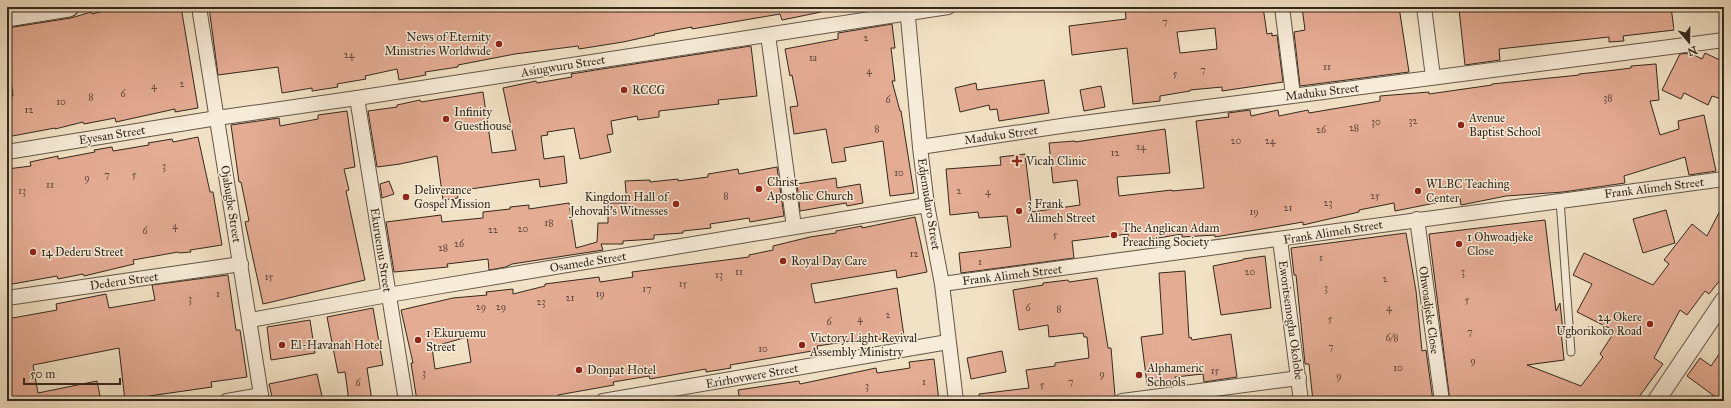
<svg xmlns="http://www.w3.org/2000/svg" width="1731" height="408" font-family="'IM FELL Great Primer',serif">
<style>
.building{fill:#e5ac94;stroke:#34281d;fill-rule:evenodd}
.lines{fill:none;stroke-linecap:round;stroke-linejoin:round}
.service-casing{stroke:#645647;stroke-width:9}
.minor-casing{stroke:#645647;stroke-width:16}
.tertiary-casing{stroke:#645647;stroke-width:19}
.secondary-casing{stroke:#34281d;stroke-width:21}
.service{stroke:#f7ecd9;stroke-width:7}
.minor{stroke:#f7ecd9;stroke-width:14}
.tertiary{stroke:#f7ecd9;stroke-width:17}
.secondary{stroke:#f7ecd9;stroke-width:19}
.poi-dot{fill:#8f2418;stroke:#f7ecd9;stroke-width:1.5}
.labels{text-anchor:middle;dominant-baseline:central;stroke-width:3;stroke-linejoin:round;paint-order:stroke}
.number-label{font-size:10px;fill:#60493b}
.poi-label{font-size:12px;fill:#34281d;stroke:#f7ecd9;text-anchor:start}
.street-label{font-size:12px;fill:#34281d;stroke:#f7ecd9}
</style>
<rect width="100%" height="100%" fill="#f2e2c5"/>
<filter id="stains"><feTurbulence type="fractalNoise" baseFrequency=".005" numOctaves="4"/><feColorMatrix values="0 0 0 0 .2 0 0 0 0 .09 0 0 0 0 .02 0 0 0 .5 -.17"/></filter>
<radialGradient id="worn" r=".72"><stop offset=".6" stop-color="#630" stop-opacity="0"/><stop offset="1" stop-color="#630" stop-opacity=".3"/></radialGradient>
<g class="building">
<path d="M119 7 121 11 137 7H181L198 108 175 112V109L116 122 115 118 84 124 83 122 55 129V128L7 137V97L13 96 7 51V28L71 18 91 12 92 14Z"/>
<path d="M209 7H820L821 12 782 20 780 14 692 29V27L654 34 655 35 623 42 579 49 578 46 515 54 458 65V67L425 72 426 75 399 80 397 69 365 76 366 79 337 84 338 87 312 91V88L282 93 278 67 218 75Z"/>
<path d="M859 7H890L860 12Z"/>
<path d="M1125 7H1263L1267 34 1272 33V36L1277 35 1283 82 1222 91V87L1190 90V91L1160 96V101L1133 104 1127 48 1072 55 1069 26 1126 19ZM1215 28 1217 49 1180 53 1177 32Z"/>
<path d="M1302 7H1399L1409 72 1300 86 1294 32 1305 30Z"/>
<path d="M1473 7H1671L1674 30 1623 36 1624 41 1609 42V37L1499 49 1500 60 1465 65 1459 9Z"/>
<path d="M892 24 895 48H891L895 81H892L900 111H901L914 193 890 196 883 141 844 148 846 161 832 163 826 129 794 134 790 107 798 106 792 75 790 76 785 49 838 39V33Z"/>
<path d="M751 46 757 96 718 100 719 104 659 111V117L638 120 637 116 611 121 613 134 607 135 611 152 580 159 574 128 547 132 548 135 541 136 544 159 564 156 567 183 540 187 539 179 457 191 458 198 443 200 437 156 400 164 377 167 368 111 397 107V105L420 100 421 102 483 92 492 153 516 150 503 88 536 81 537 83 572 77 571 74 602 69Z"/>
<path d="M1690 53 1702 59 1705 53 1724 62V100L1712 96 1708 105 1684 93 1681 99 1662 90 1680 54Z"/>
<path d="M1656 64 1659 100 1650 101 1660 135 1679 129 1678 121 1704 115 1716 171 1689 175 1685 157 1624 176 1625 183 1563 192 1506 196 1461 205 1460 198 1395 211 1394 203 1359 210V212L1303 225V222L1215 237V235L1182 237V234L1129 243 1128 234 1072 241 1074 258 961 273 959 253 1011 247 1007 216 979 218 978 212 950 215 946 169 1001 165 1000 157 1025 154 1032 212 1080 205 1077 180 1053 183 1049 143 1075 141V142L1165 129 1170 173 1117 177 1119 196 1172 190V191L1204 188 1196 121 1229 117 1228 113 1250 110 1251 116 1278 110 1279 116 1308 110 1309 113 1380 101V96L1429 92V94L1492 85V84L1579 75V74L1607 71 1631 68V66Z"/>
<path d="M1044 80 1049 113 999 121 997 109 990 110 989 105 960 112 955 88 976 83 977 90Z"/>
<path d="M1101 86 1105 107 1084 111 1080 90Z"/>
<path d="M347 111 355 167 344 169 349 190 346 191 365 280 263 304 245 222 249 221 241 182H239L231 125 279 118 280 126 318 119V115Z"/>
<path d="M198 137 210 192H213L222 245 190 250 191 252 179 253 178 252 133 260 134 264 84 276 83 274 58 279 57 276 7 285V169L31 166 30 162 58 156V159L95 152 94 150 112 147 113 151 149 145 148 143 172 139 173 142Z"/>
<path d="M777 167 784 216 750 222 749 218 710 224 711 228 683 231V233L654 235V239L623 241V244H601L603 250 512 264 506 267 489 270 488 259 447 264 448 267 394 272 386 222 441 215 442 222 483 218V212L510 209V207L529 205V209L569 203 576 248 597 242 598 223H608V203H627L625 181 650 180V182L678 179V181L708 177V174L738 169 739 174Z"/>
<path d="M836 178 837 188 860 184 863 203 847 206 846 203 800 211 797 184Z"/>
<path d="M389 181 394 194 382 198 380 184Z"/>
<path d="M1724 203V275L1709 294 1705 291 1687 315 1680 310 1654 358 1663 364 1636 401H1450L1429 234 1545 220 1556 311 1560 303 1563 331H1561L1564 360 1527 365 1581 386 1603 357 1600 354 1615 331 1577 312 1592 284 1573 275 1584 253 1653 285 1669 264 1664 260 1692 224 1707 236Z"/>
<path d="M1666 210 1675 243 1643 253 1633 219Z"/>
<path d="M915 217 927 272 897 278 896 270 811 284 815 303 897 288 904 336 852 343 851 341 817 346 818 350 730 365 731 368 706 372V369L650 379 649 376 613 382 614 385 558 395 559 398 542 401H534L533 398 517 401H417L411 363H413L401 310 453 298 487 295 486 292 513 289V294L545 286V284L599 277 600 282 633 277 632 272 749 257V255L773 250V246L810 237 836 233V231L862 226V228ZM467 337 471 362 435 369 432 347Z"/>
<path d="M1406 233 1416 291 1422 351 1426 350 1433 401H1313L1309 364H1305L1296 275H1294L1291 248Z"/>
<path d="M1265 256 1271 308 1221 315 1213 266 1243 260V259Z"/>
<path d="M1185 271 1189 338 1191 337 1192 340 1231 334 1237 377 1204 382 1203 374 1175 377 1176 381 1147 384 1141 337 1163 334 1159 273Z"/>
<path d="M228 275 236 330H240L247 377 211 382 212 387 149 396V401H125L119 348 33 365 38 393 97 381 101 401H7V319L57 310 56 304 106 294 109 308 155 300 152 285Z"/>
<path d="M1097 278 1108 348H1111L1115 396 1114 398 1088 401H979V394L1029 388 1026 370 1055 366V363L1089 358 1087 337H1084L1083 333 1049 337 1048 325 1019 330 1013 290 1043 285V283L1068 280 1069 282Z"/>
<path d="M373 308 383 365 367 368 372 401H349L345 372 338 373 327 317Z"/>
<path d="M310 320 315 353 271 360 267 327Z"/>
<path d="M1724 347V401H1721L1687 376 1700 358 1711 366Z"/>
<path d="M1002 351 1006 372 971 379 967 358Z"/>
<path d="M934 359 939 401H740L738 390 799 381 800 384 876 368 877 373 910 368 909 362Z"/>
<path d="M317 374 323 401H273L269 384Z"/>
</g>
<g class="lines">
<g class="service-casing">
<path id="service" d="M1560 200 1571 352"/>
</g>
<g class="minor-casing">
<g id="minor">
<path d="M199 7 262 401"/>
<path d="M907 7 920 147 927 205 942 284 956 401"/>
<path d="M1282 7 1293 95"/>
<path d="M1424 7 1433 77"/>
<path d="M768 35 794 227"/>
<path d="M357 98 406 401"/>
<path d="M920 147 1068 125 1724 40"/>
<path d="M7 152 217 118 357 98 948 7"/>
<path d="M1417 219 1442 401"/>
<path d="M1280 240 1301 401"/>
<path d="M942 284C1203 250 1463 213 1724 179"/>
<path d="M7 298 241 264"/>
<path d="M250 320 388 295 927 205"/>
<path d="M227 401 261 395"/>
<path d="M603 401 948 342"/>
<path d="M1122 401 1299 378"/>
</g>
</g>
<g class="tertiary-casing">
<path id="tertiary" d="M1656 401 1724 300"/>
</g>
<g class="secondary-casing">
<path id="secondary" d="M7 17 69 7"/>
</g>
<use href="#service" class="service"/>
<use href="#minor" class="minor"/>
<use href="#tertiary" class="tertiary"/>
<use href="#secondary" class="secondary"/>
</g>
<g class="poi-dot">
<circle cx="499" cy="44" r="4"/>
<circle cx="624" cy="90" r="4"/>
<circle cx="446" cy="119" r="4"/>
<circle cx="1461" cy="125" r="4"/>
<path d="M1015 155h4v4h4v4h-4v4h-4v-4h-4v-4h4z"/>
<circle cx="759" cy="189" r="4"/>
<circle cx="1418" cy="191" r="4"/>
<circle cx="406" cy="197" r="4"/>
<circle cx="676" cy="204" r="4"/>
<circle cx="1019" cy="211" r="4"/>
<circle cx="1114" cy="235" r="4"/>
<circle cx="1459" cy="244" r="4"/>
<circle cx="33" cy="252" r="4"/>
<circle cx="783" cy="261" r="4"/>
<circle cx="1650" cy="324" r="4"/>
<circle cx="418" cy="340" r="4"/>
<circle cx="282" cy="345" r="4"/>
<circle cx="802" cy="345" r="4"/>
<circle cx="579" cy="370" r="4"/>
<circle cx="1139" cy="375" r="4"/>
</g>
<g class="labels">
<g class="number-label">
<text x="1165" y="22">7</text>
<text x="866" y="38">2</text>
<text x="349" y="55">24</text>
<text x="813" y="58">1a</text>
<text x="1327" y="67">11</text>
<text x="1203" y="70">7</text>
<text x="869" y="71">4</text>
<text x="1175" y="74">5</text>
<text x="182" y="84">2</text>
<text x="154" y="86">4</text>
<text x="123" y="94">6</text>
<text x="91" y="97">8</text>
<text x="1608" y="98">38</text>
<text x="888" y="100">6</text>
<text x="61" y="102">10</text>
<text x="29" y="110">12</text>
<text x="1413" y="121">32</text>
<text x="1376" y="122">30</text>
<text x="1354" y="128">28</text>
<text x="877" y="129">8</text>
<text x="1321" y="130">26</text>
<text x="1236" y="141">20</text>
<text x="1270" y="141">24</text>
<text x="1141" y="147">14</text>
<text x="1115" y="153">12</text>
<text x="164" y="166">3</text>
<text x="899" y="173">10</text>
<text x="107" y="175">7</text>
<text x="134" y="175">5</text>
<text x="87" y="178">9</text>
<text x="50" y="185">11</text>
<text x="22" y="191">13</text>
<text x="959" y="191">2</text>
<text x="988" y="192">4</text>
<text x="726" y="196">8</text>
<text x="1375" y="196">25</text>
<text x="1328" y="203">23</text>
<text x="1288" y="208">21</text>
<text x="1254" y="212">19</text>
<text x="549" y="223">18</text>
<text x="175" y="226">4</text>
<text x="523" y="229">20</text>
<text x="493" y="230">22</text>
<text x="145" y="231">6</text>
<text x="1055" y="235">5</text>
<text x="459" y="244">26</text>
<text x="443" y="248">28</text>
<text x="914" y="254">12</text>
<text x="1321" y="258">1</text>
<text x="980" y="262">1</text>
<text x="739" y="272">11</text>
<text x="1250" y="272">20</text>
<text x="1463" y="272">3</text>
<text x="719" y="275">13</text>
<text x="269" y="277">15</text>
<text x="1385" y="279">2</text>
<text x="683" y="284">15</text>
<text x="1326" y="288">3</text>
<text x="647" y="289">17</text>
<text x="218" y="294">1</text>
<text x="600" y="294">19</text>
<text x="570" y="298">21</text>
<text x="190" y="299">3</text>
<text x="1467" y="300">5</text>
<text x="541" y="302">23</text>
<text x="481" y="307">29</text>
<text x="501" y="307">29</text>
<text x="1028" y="308">6</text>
<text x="1389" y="308">4</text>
<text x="1059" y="309">8</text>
<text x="888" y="315">2</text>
<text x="860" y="319">4</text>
<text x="1330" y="319">5</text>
<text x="829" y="322">6</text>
<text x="1470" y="332">7</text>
<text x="1392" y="338">6/8</text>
<text x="1331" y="347">7</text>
<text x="763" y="349">10</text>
<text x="1473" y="361">9</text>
<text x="1398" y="368">10</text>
<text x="1215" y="371">15</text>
<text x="424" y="373">3</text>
<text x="1102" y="374">9</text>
<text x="1339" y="376">9</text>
<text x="924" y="382">1</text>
<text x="1071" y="382">7</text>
<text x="358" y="383">6</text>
<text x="1042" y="385">5</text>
<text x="867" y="386">3</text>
</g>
<g class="poi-label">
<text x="491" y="37" text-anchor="end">News of Eternity<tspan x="491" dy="14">Ministries Worldwide</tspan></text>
<text x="632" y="90">RCCG</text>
<text x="454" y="112">Infinity<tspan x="454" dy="14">Guesthouse</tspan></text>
<text x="1469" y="118">Avenue<tspan x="1469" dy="14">Baptist School</tspan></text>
<text x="1026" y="161">Vicah Clinic</text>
<text x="767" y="182">Christ<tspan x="767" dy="14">Apostolic Church</tspan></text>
<text x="1426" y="184">WLBC Teaching<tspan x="1426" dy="14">Center</tspan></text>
<text x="414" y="190">Deliverance<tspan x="414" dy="14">Gospel Mission</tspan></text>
<text x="668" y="197" text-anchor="end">Kingdom Hall of<tspan x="668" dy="14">Jehovah's Witnesses</tspan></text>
<text x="1027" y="204">3 Frank<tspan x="1027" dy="14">Alimeh Street</tspan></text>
<text x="1122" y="228">The Anglican Adam<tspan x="1122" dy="14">Preaching Society</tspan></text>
<text x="1467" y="237">1 Ohwoadjeke<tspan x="1467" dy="14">Close</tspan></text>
<text x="41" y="252">14 Dederu Street</text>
<text x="791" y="261">Royal Day Care</text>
<text x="1642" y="317" text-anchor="end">24 Okere<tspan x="1642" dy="14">Ugborikoko Road</tspan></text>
<text x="426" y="333">1 Ekuruemu<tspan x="426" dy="14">Street</tspan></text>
<text x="810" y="338">Victory Light Revival<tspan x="810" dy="14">Assembly Ministry</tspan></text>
<text x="290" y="345">El-Havanah Hotel</text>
<text x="1147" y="368">Alphameric<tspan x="1147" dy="14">Schools</tspan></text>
<text x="587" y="370">Donpat Hotel</text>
</g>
<g class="street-label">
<text transform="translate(563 66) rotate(-9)">Asiugwuru Street</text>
<text transform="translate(1322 92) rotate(-7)">Maduku Street</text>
<text transform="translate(112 135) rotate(-9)">Eyesan Street</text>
<text transform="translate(1001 135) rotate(-8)">Maduku Street</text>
<text transform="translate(1654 188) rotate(-7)">Frank Alimeh Street</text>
<text transform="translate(231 204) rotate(81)">Ojabugbe Street</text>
<text transform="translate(929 204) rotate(81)">Edjemudaro Street</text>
<text transform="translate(1333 232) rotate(-9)">Frank Alimeh Street</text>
<text transform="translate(381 250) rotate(81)">Ekuruemu Street</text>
<text transform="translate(588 262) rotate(-9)">Osamede Street</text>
<text transform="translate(1012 275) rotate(-7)">Frank Alimeh Street</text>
<text transform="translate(124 281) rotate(-8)">Dederu Street</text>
<text transform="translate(1429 310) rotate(82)">Ohwoadjeke Close</text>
<text transform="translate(1291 320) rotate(82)">Eworitsemogha Okolobe</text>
<text transform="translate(752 376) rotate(-10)">Erirhovwere Street</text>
</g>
</g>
<rect width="1731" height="408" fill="none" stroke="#f2e2c5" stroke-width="24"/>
<rect x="8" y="8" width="1715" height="392" fill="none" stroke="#34281d" stroke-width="2"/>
<rect x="12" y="12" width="1707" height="384" fill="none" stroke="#34281d"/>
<g transform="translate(1689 42) rotate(160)" stroke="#f7ecd9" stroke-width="3" paint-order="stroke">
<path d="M0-3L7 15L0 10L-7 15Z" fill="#34281d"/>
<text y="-6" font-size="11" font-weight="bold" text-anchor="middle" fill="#34281d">N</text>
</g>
<path d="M24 378v6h96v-6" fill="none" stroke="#34281d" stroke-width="2"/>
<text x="30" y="378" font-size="12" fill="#34281d" stroke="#f7ecd9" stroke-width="3" paint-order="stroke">50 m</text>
<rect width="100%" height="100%" filter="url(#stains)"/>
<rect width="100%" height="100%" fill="url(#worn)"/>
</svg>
